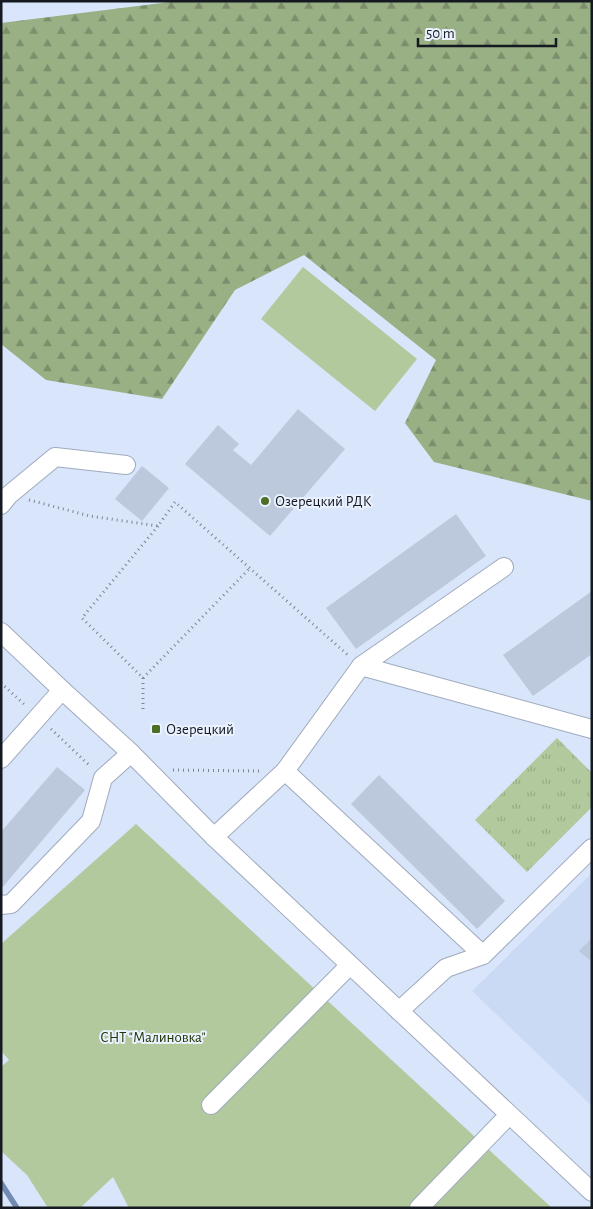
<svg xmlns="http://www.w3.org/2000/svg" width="593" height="1209" font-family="'Alegreya Sans',sans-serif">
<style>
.built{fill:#cadaf5}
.forest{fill:url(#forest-firs)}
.park{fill:url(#park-tufts)}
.garden{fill:#b2c89d}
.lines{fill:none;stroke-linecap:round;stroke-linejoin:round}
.stream{stroke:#738ab1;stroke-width:5.5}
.building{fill:#bcc8dc}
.minor-casing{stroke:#9faabe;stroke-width:20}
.path{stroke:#7c8492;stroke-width:3;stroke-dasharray:1 4;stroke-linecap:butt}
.minor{stroke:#fff;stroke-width:18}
.poi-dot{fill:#4c6e25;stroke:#ebf2ff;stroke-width:2}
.labels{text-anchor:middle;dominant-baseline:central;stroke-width:4;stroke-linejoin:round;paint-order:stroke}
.poi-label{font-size:15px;fill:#151920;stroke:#ebf2ff;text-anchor:start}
.park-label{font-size:15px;fill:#203504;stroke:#ebf2ff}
</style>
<defs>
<pattern id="forest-firs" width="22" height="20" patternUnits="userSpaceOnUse" patternTransform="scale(1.25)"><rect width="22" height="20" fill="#99af84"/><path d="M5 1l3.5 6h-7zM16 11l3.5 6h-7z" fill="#7c8e6c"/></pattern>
<pattern id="park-tufts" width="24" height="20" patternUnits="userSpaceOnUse" patternTransform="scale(1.25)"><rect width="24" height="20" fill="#b2c89d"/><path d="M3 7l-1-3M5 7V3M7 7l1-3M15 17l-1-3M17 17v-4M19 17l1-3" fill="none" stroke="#98ab87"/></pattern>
</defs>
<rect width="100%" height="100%" fill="#d9e5fa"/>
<path class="built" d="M592 873V1106L472 991Z"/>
<path class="forest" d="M178 1H592V501L434 462 405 423 436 360 304 255 235 290 162 399 46 380 1 344V23Z"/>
<path class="park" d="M557 738 592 773V807L527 872 475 820Z"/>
<g class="garden">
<path d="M303 267 417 359 375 411 261 319Z"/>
<path d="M136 824 552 1208H129L113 1177 80 1208H48L27 1175 1 1151V1067L9 1060 1 1051V944Z"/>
</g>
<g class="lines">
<path class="stream" d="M1 1183 17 1208"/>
</g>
<g class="building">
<path d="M298 409 345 449 270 536 185 464 218 425 239 444 233 450 251 465Z"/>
<path d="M142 466 169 488 142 521 115 499Z"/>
<path d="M456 514 486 556 356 649 326 608Z"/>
<path d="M592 591V654L533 696 503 655Z"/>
<path d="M57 767 85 790 1 889V832Z"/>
<path d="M379 775 505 901 477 929 351 804Z"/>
<path d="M592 938V962L579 951Z"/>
</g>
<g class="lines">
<g class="minor-casing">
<g id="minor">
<path d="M1 505 9 495 55 457 126 465"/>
<path d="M1 632 62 690 131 753 214 837 592 1192"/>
<path d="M361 666 504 567"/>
<path d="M1 759 62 690"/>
<path d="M285 771 483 955"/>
<path d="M214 837 285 771 361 666 592 729"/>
<path d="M1 905 11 904 91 821 103 778 131 753"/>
<path d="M399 1011 446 968 483 955 592 848"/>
<path d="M211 1105 350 965"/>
<path d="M419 1208 509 1115"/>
</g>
</g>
<g class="path">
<path d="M29 500 90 516 158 526 175 502 349 656"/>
<path d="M158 526 82 618 143 678 250 568"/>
<path d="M1 683 26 706"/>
<path d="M143 709V678"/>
<path d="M51 729 90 766"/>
<path d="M173 770 259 771"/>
</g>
<use href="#minor" class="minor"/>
</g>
<g class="poi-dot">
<circle cx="265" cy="501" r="5"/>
<rect x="151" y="724" width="10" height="10" rx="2.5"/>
</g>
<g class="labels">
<g class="poi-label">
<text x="275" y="501">Озерецкий РДК</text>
<text x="166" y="729">Озерецкий</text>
</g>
<g class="park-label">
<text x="153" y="1037">СНТ "Малиновка"</text>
</g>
</g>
<rect width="593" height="1209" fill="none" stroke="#151920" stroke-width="5"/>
<path d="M418 38v8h138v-8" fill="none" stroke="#151920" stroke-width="2.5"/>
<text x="426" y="38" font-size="15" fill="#151920" stroke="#ebf2ff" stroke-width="4" paint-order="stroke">50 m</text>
</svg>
